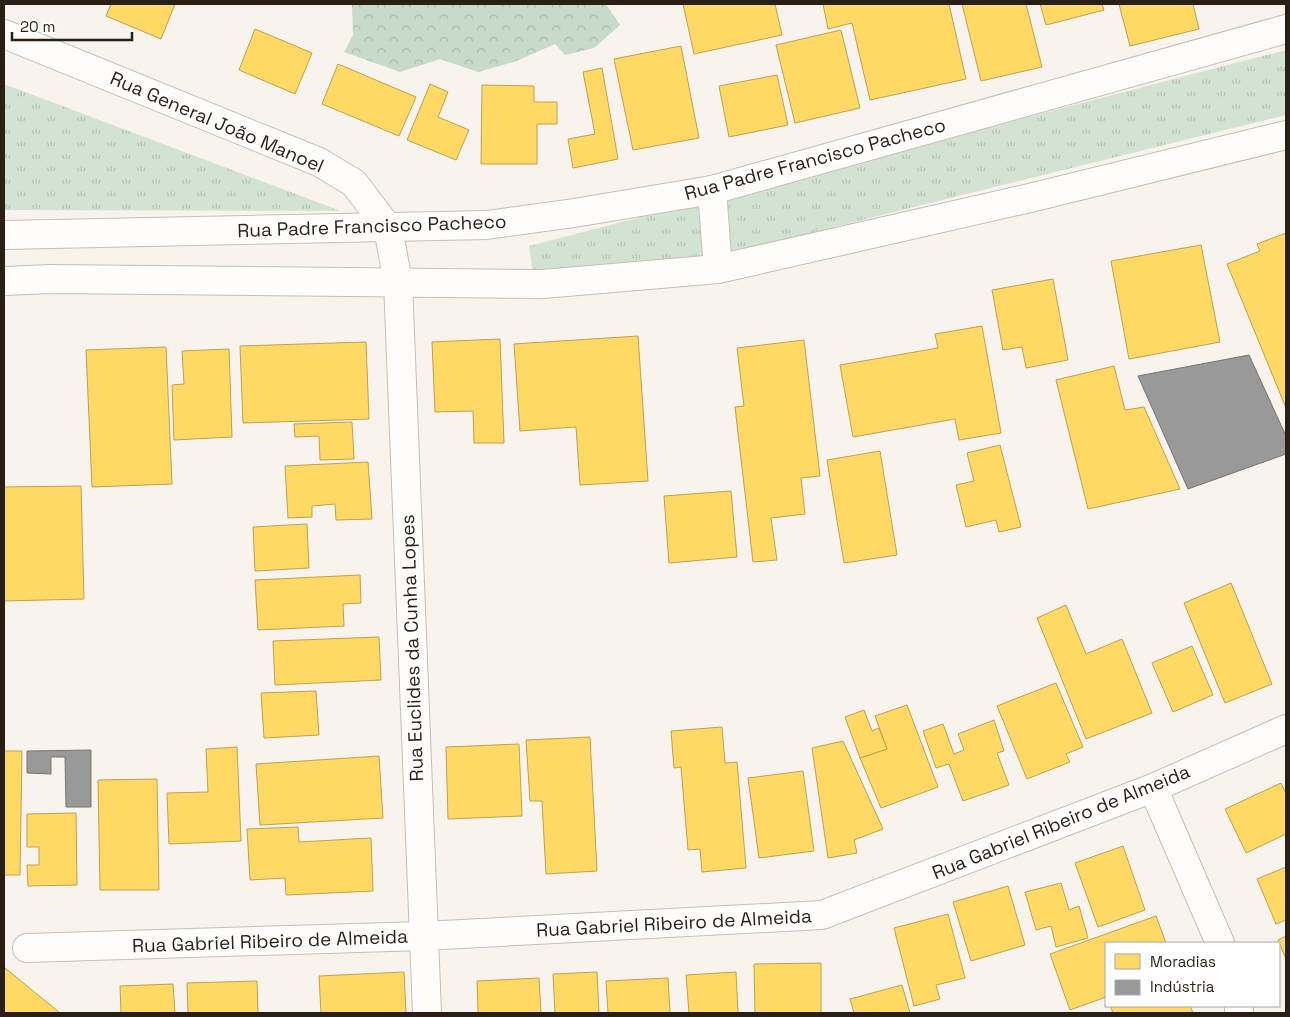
<svg xmlns="http://www.w3.org/2000/svg" width="1290" height="1017" font-family="'Space Grotesk',sans-serif">
<style>
.grass{fill:url(#grass-tufts)}
.forest{fill:url(#forest-crowns)}
.homes{fill:#ffd966;stroke:#bfa14e}
.industry{fill:#999;stroke:#787471}
.lines{fill:none;stroke-linecap:round;stroke-linejoin:round}
.street-casing{stroke:#c6bfb7;stroke-width:30}
.secondary-casing{stroke:#c6bfb7;stroke-width:30}
.street{stroke:#fefdfc;stroke-width:28}
.secondary{stroke:#fefdfc;stroke-width:28}
.labels{text-anchor:middle;dominant-baseline:central;stroke-width:5;stroke-linejoin:round;paint-order:stroke}
.street-label{font-size:19px;fill:#2a1f15;stroke:#fff}
</style>
<defs>
<pattern id="grass-tufts" width="24" height="20" patternUnits="userSpaceOnUse" patternTransform="scale(1.25)"><rect width="24" height="20" fill="#d3e3d2"/><path d="M3 7l-1-3M5 7V3M7 7l1-3M15 17l-1-3M17 17v-4M19 17l1-3" fill="none" stroke="#b5c2b3"/></pattern>
<pattern id="forest-crowns" width="20" height="18" patternUnits="userSpaceOnUse" patternTransform="scale(1.25)"><rect width="20" height="18" fill="#c8dac8"/><path d="M2 6a3 3 0 1 1 6 0M12 15a3 3 0 1 1 6 0" fill="none" stroke="#acbbab"/></pattern>
</defs>
<rect width="100%" height="100%" fill="#f9f3ed"/>
<g class="grass">
<path d="M1286 50V115L692 262 533 276 529 246Z"/>
<path d="M4 84 341 211 4 210Z"/>
</g>
<path class="forest" d="M348 4H606L620 25 594 48 565 55 555 44 514 62 478 72 440 59 400 72 344 52 353 35 352 5Z"/>
<g class="homes">
<path d="M111 4H175L161 39 106 16Z"/>
<path d="M683 4H775L782 35 694 54Z"/>
<path d="M823 4H949L966 79 870 100 852 23 828 29Z"/>
<path d="M962 4H1026L1042 67 981 81Z"/>
<path d="M1040 4H1102L1104 10 1046 25Z"/>
<path d="M1119 4H1193L1199 29 1130 46Z"/>
<path d="M255 29 312 53 295 94 239 70Z"/>
<path d="M841 30 860 108 795 123 776 45Z"/>
<path d="M681 46 699 138 633 150 614 59Z"/>
<path d="M338 64 416 97 399 136 322 104Z"/>
<path d="M602 68 618 159 573 168 568 139 595 134 583 72Z"/>
<path d="M777 75 788 125 729 137 719 86Z"/>
<path d="M430 84 448 92 438 117 469 130 456 160 407 140Z"/>
<path d="M482 85 534 86V102H557V124H537V164H481Z"/>
<path d="M1286 233V408L1227 264 1260 251 1257 244Z"/>
<path d="M1201 245 1220 342 1129 359 1111 261Z"/>
<path d="M1053 279 1068 360 1026 368 1022 347 1003 350 992 290Z"/>
<path d="M982 326 1001 433 959 440 955 419 853 437 840 365 938 348 935 334Z"/>
<path d="M638 336 648 481 580 485 576 427 520 431 514 344Z"/>
<path d="M500 339 504 443H474L473 411 435 412 432 342Z"/>
<path d="M804 340 820 476 801 478 805 514 771 518 777 560 753 562 735 407 744 406 737 348Z"/>
<path d="M366 342 369 419 243 423 240 346Z"/>
<path d="M166 347 172 484 92 487 86 350Z"/>
<path d="M229 349 232 437 174 440 172 385 184 384 182 351Z"/>
<path d="M1114 366 1125 410 1144 407 1180 489 1088 509 1056 380Z"/>
<path d="M352 422 354 459 320 460 319 436 295 437 294 424Z"/>
<path d="M1000 445 1021 527 999 532 996 520 966 527 956 485 974 481 967 453Z"/>
<path d="M880 451 897 555 844 563 827 460Z"/>
<path d="M368 462 372 519 336 520 335 504 312 506V517L288 518 285 466Z"/>
<path d="M81 486 84 599 4 601V487Z"/>
<path d="M731 491 737 557 669 563 664 496Z"/>
<path d="M307 524 309 568 255 571 253 527Z"/>
<path d="M360 575 361 603 343 604 344 626 258 630 255 580Z"/>
<path d="M1231 583 1272 684 1225 703 1184 603Z"/>
<path d="M1066 605 1086 654 1122 639 1152 713 1086 739 1037 618Z"/>
<path d="M379 637 381 680 275 685 273 641Z"/>
<path d="M1192 646 1213 695 1173 712 1152 663Z"/>
<path d="M1056 683 1083 747 1066 754 1070 762 1027 779 997 706Z"/>
<path d="M316 691 319 735 264 738 261 693Z"/>
<path d="M907 705 938 787 881 808 860 758 887 749 875 716Z"/>
<path d="M864 710 872 731 879 728 887 749 860 758 845 717Z"/>
<path d="M994 720 1004 751 997 753 1009 785 963 801 949 764 936 768 923 731 943 724 954 754 964 750 958 734Z"/>
<path d="M722 727 725 763 737 762 746 868 702 872 700 849 688 850 681 767 674 768 671 731Z"/>
<path d="M590 737 597 871 546 874 542 801H530L526 740Z"/>
<path d="M843 741 883 829 854 840 857 853 828 858 812 748Z"/>
<path d="M519 744 522 816 448 819 446 747Z"/>
<path d="M237 747 241 841 169 844 167 793 208 792 206 749Z"/>
<path d="M4 751H22L20 875H4Z"/>
<path d="M379 756 383 818 260 825 256 764Z"/>
<path d="M803 771 814 851 759 858 748 778Z"/>
<path d="M157 779 159 890H100L98 780Z"/>
<path d="M1281 783 1286 794V834L1246 853 1225 809Z"/>
<path d="M76 813 77 885 28 886 27 865H39V847H27V814Z"/>
<path d="M298 827 299 842 371 838 373 891 286 895 285 878 250 880 247 829Z"/>
<path d="M1123 846 1145 910 1098 927 1075 863Z"/>
<path d="M1286 867V920L1276 924 1257 879Z"/>
<path d="M1061 883 1069 910 1079 906 1088 938 1056 947 1051 926 1036 930 1025 892Z"/>
<path d="M1008 886 1025 945 971 961 953 902Z"/>
<path d="M948 914 965 978 936 985 940 999 914 1006 894 928Z"/>
<path d="M1156 916 1166 943H1106V997L1070 1010 1050 954Z"/>
<path d="M1286 936V959L1278 940Z"/>
<path d="M821 963V1013H755L754 964Z"/>
<path d="M4 967 60 1013H4Z"/>
<path d="M404 972 406 1013H321L319 976Z"/>
<path d="M597 972 599 1013H555L553 974Z"/>
<path d="M736 972 738 1013H689L686 975Z"/>
<path d="M539 978 541 1013H478L477 981Z"/>
<path d="M668 978 670 1013H608L606 981Z"/>
<path d="M257 981 258 1013H188L187 983Z"/>
<path d="M173 984 175 1013H121L120 986Z"/>
<path d="M902 985 910 1013H854L850 999Z"/>
<path d="M1110 1006H1190L1193 1013H1113Z"/>
</g>
<g class="industry">
<path d="M1249 355 1286 436V454L1188 489 1138 376Z"/>
<path d="M91 750V807H66L65 757H51V774L27 773V751Z"/>
</g>
<g class="lines">
<g class="street-casing">
<g id="street">
<path d="M398 282 427 1013"/>
<path d="M1153 788 1220 943"/>
<path d="M27 948 423 936 822 915 1153 788 1286 729"/>
<path d="M1239 1013V1006"/>
</g>
</g>
<g class="secondary-casing">
<g id="secondary">
<path d="M4 34 319 162 354 183 388 228 398 282"/>
<path d="M712 190 718 269"/>
<path d="M4 235 487 225 574 213 712 190 1286 29"/>
<path d="M4 281 50 279 543 284 718 269 1030 198 1286 135"/>
</g>
</g>
<use href="#street" class="street"/>
<use href="#secondary" class="secondary"/>
</g>
<g class="labels">
<g class="street-label">
<text transform="translate(217 122) rotate(23)">Rua General João Manoel</text>
<text transform="translate(815 159) rotate(-15)">Rua Padre Francisco Pacheco</text>
<text transform="translate(372 226) rotate(-2)">Rua Padre Francisco Pacheco</text>
<text transform="translate(412 648) rotate(-92)">Rua Euclides da Cunha Lopes</text>
<text transform="translate(1061 822) rotate(-22)">Rua Gabriel Ribeiro de Almeida</text>
<text transform="translate(674 923) rotate(-3)">Rua Gabriel Ribeiro de Almeida</text>
<text transform="translate(270 941) rotate(-2)">Rua Gabriel Ribeiro de Almeida</text>
</g>
</g>
<rect width="1290" height="1017" fill="none" stroke="#2a1f15" stroke-width="10"/>
<rect x="1105" y="942" width="175" height="65" fill="#ffffff" stroke="#aaa5a1"/>
<rect x="1115" y="954" width="25" height="15" fill="#ffd966" stroke="#aaa5a1"/>
<text x="1150" y="967" font-size="15" fill="#2a1f15">Moradias</text>
<rect x="1115" y="980" width="25" height="15" fill="#999999" stroke="#aaa5a1"/>
<text x="1150" y="992" font-size="15" fill="#2a1f15">Indústria</text>
<path d="M12 32v8h120v-8" fill="none" stroke="#2a1f15" stroke-width="2.5"/>
<text x="20" y="32" font-size="15" fill="#2a1f15" stroke="#ffffff" stroke-width="4" paint-order="stroke">20 m</text>
</svg>
